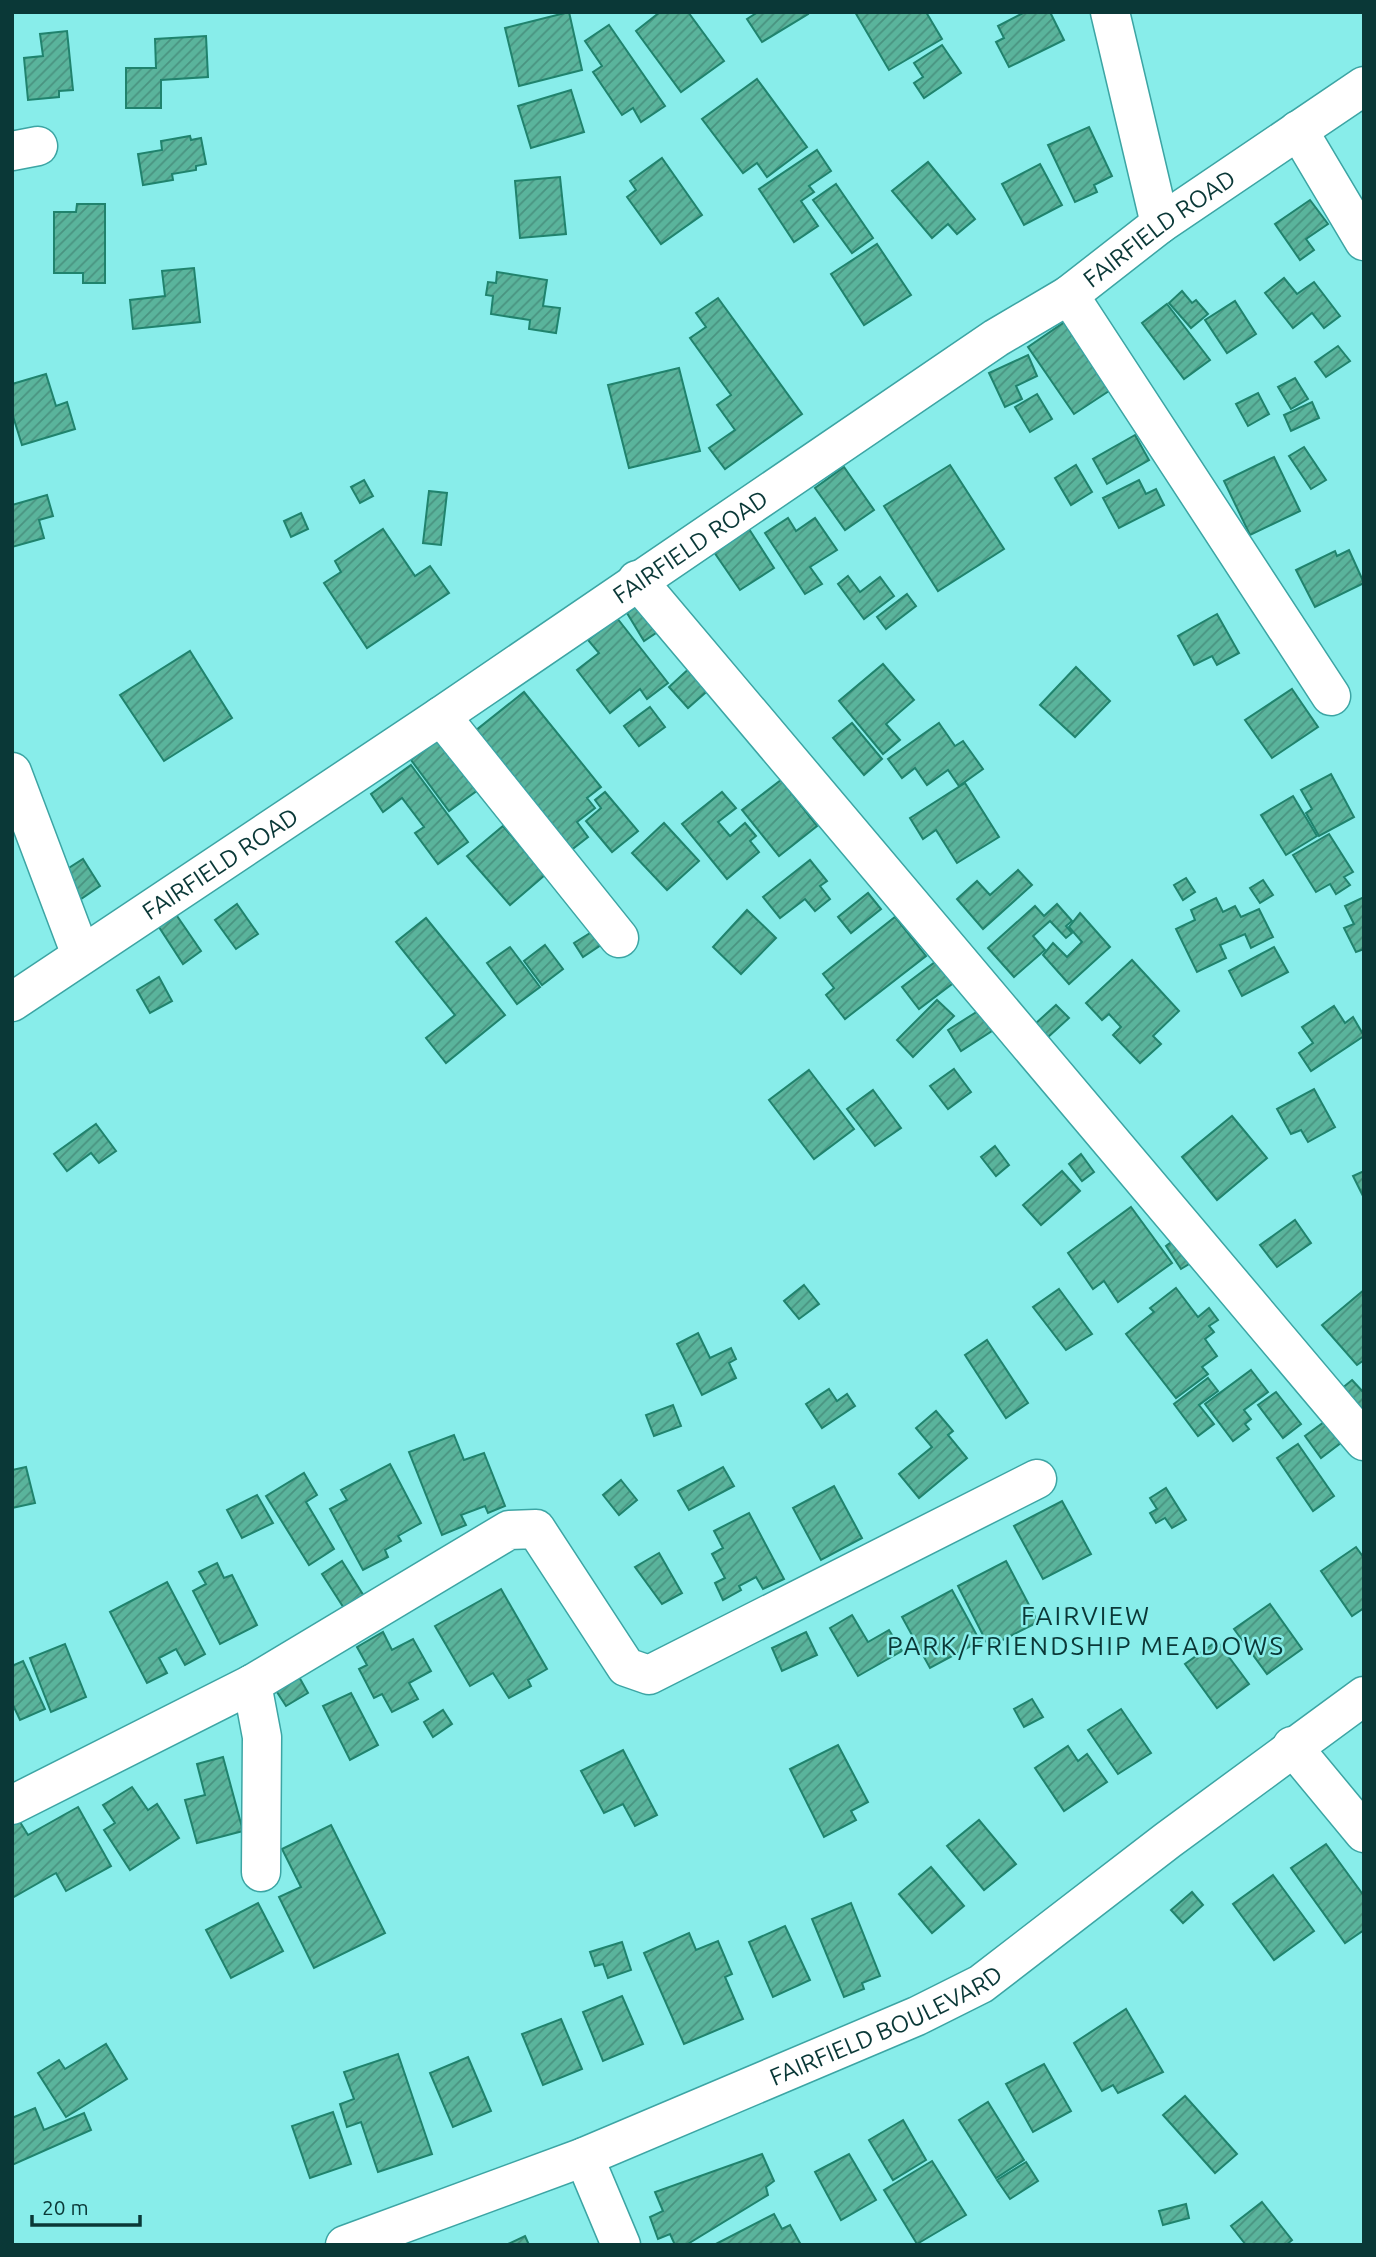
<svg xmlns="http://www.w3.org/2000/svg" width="1376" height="2257" font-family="Ubuntu,sans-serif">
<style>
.building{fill:url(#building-hatch);stroke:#20836d;stroke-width:2}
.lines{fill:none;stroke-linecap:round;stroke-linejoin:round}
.minor-casing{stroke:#3ca5a4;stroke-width:41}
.minor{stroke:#fff;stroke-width:38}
.labels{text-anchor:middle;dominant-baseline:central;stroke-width:5;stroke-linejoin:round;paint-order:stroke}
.street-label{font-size:24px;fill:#0a3837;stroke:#88edea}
.neighbourhood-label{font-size:26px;letter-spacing:2px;fill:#0a3837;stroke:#88edea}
</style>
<defs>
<pattern id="building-hatch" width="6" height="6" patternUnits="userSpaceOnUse" patternTransform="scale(1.75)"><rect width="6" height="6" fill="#5ab49c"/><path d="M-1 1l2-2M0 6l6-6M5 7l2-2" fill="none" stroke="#499380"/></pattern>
</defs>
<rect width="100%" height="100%" fill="#88edea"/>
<g class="building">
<path d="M569 12 582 70 519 86 505 28Z"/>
<path d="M660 12H688L724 61 681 92 636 31Z"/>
<path d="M758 12H807L808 14 762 42 747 19Z"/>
<path d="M855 12H926L942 39 889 70Z"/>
<path d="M1025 12H1050L1064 40 1009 67 996 42 1004 38 998 26Z"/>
<path d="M609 25 665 106 641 122 633 108 622 115 593 72 602 66 585 41Z"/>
<path d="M67 31 73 90 59 91V97L28 100 24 58 43 56 40 34Z"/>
<path d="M206 36 208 77 161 80V108H126V68H156L155 39Z"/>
<path d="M942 45 961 73 924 98 914 83 923 77 914 63Z"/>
<path d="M757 79 807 147 767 177 757 163 743 173 702 119Z"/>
<path d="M571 90 584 132 531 148 518 106Z"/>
<path d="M1089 127 1112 176 1094 185 1097 192 1075 202 1048 145Z"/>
<path d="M190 136 191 140 201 138 206 164 196 166V170L172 174 173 180 143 185 138 154 162 150 161 141Z"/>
<path d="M817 150 831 171 809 186 814 192 801 201 818 226 794 242 759 189Z"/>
<path d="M662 158 702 215 661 244 627 197 636 190 630 181Z"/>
<path d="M928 162 975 219 957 234 948 224 932 238 892 191Z"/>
<path d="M1040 164 1062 205 1024 225 1002 184Z"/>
<path d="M560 177 566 234 520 238 515 181Z"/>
<path d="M836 184 873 238 852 253 813 200Z"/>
<path d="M1310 200 1328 224 1306 239 1314 250 1300 260 1275 224Z"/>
<path d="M77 204H105V283H83V273H54V212H76Z"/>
<path d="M877 244 911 295 864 325 831 274Z"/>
<path d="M194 268 200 322 133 329 130 300 165 296 162 271Z"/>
<path d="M497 272 547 280 543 306 560 308 556 333 529 329 530 320 491 314 493 296 486 295 488 282 496 283Z"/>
<path d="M1284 278 1297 294 1314 282 1340 316 1324 328 1312 313 1293 328 1265 293Z"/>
<path d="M1182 291 1192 303 1196 300 1208 314 1191 328 1169 303Z"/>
<path d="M718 298 802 414 725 469 709 448 735 430 717 405 731 395 690 338 706 327 696 313Z"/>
<path d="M1235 301 1256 334 1227 353 1205 320Z"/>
<path d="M1167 304 1210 360 1184 379 1142 323Z"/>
<path d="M1069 319 1115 387 1074 414 1028 347Z"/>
<path d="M1338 346 1350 361 1326 377 1315 362Z"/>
<path d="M1028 355 1037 376 1016 386 1022 399 1005 407 989 373Z"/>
<path d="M679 368 700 451 629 468 608 385Z"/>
<path d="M46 374 56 406 67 402 75 429 22 445 12 413V384Z"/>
<path d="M1295 378 1308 399 1291 409 1278 387Z"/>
<path d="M1258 393 1269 414 1248 426 1236 404Z"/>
<path d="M1037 394 1052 419 1030 432 1015 407Z"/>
<path d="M1312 402 1319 418 1291 431 1284 415Z"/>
<path d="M1135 435 1149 460 1107 484 1093 459Z"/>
<path d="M1304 447 1326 480 1311 489 1289 456Z"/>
<path d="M1274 457 1300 511 1250 535 1224 481Z"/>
<path d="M950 465 1004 549 938 591 884 506Z"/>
<path d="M1076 465 1092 492 1071 505 1055 478Z"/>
<path d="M844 467 874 510 845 530 815 488Z"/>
<path d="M364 480 373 496 360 503 351 487Z"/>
<path d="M1139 480 1146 494 1156 489 1164 505 1119 528 1103 498Z"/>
<path d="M429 491 447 493 441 545 423 543Z"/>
<path d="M47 495 53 516 39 520 44 538 12 547V505Z"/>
<path d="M301 513 308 529 291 537 284 521Z"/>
<path d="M788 518 796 531 815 518 837 550 810 567 822 584 805 594 765 533Z"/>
<path d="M383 529 415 576 430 566 449 593 367 648 324 583 341 572 335 561Z"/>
<path d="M749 529 774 568 740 590 714 552Z"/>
<path d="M1349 550 1364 583 1315 607 1296 570 1335 551 1337 556Z"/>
<path d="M848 576 860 592 880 577 894 596 864 619 838 584Z"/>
<path d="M907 594 916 606 886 629 877 617Z"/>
<path d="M641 603 659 631 644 641 627 613Z"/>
<path d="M1217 614 1239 653 1217 665 1212 656 1194 665 1178 636Z"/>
<path d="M617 618 668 683 647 699 640 689 610 713 577 670 599 653 588 640Z"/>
<path d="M190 651 232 718 164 761 120 695Z"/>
<path d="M883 664 914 700 886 724 900 740 883 754 839 701Z"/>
<path d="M693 665 712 687 688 708 669 687Z"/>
<path d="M1076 667 1110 701 1075 737 1040 705Z"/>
<path d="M1292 689 1318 727 1272 758 1245 720Z"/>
<path d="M524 692 601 787 587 798 595 808 577 822 588 837 570 851 475 731Z"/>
<path d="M650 707 665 727 639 746 624 726Z"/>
<path d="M852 723 882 759 864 775 833 738Z"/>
<path d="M939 723 955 746 963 741 983 769 959 786 948 770 927 785 915 768 902 778 888 759Z"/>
<path d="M440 738 478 790 449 811 411 760Z"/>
<path d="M411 765 468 842 438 864 415 833 424 827 402 798 383 812 371 794Z"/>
<path d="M1331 774 1354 817 1319 836 1306 813 1312 809 1301 790Z"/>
<path d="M781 780 817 826 779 856 742 810Z"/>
<path d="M965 783 999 837 957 863 936 830 923 839 910 818Z"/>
<path d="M605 792 638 831 612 852 586 821 601 808 595 800Z"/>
<path d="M722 792 736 808 718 822 730 836 745 823 756 836 750 841 759 852 727 879 682 824Z"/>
<path d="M1293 796 1317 836 1286 855 1261 815Z"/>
<path d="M664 823 699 861 667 890 632 853Z"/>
<path d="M503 826 545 875 510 905 467 856Z"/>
<path d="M1329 834 1353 872 1344 877 1350 885 1336 894 1330 884 1316 892 1293 855Z"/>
<path d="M83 859 100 886 81 899 64 871Z"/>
<path d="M810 860 827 881 820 886 830 899 815 911 805 899 780 918 763 897Z"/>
<path d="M1018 870 1032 885 983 929 957 899 977 881 990 895Z"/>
<path d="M1186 878 1195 892 1183 900 1174 885Z"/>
<path d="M1263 880 1273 895 1260 903 1250 888Z"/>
<path d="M868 893 881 909 851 933 838 917Z"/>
<path d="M1364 897V949L1356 952 1344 928 1354 924 1345 906Z"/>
<path d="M1216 898 1223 912 1235 906 1241 917 1259 909 1273 937 1251 948 1245 934 1220 945 1226 958 1197 972 1176 929 1195 920 1191 910Z"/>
<path d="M237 904 258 934 236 949 215 920Z"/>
<path d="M1057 904 1072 921 1066 926 1072 933 1066 938 1050 921 1033 936 1045 950 1014 977 988 948 1035 906 1044 916Z"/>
<path d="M747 910 776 938 741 974 713 947Z"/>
<path d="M175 913 201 951 183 964 157 924Z"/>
<path d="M1080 913 1110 947 1069 984 1043 955 1053 943 1067 957 1082 942 1069 927Z"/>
<path d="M895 917 926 956 845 1019 826 995 834 988 823 974Z"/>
<path d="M426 918 505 1015 446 1063 426 1038 455 1015 396 942Z"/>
<path d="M598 928 607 941 583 957 574 943Z"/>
<path d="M545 945 563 969 542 985 524 961Z"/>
<path d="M510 947 540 987 517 1004 487 963Z"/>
<path d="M1274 947 1288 972 1242 996 1229 971Z"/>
<path d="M939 959 956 981 919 1009 902 987Z"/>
<path d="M1132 960 1179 1011 1153 1036 1161 1044 1140 1063 1113 1035 1121 1027 1109 1014 1102 1020 1086 1003Z"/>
<path d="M159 977 172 1001 150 1013 137 990Z"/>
<path d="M937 1000 954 1016 913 1057 897 1040Z"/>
<path d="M1056 1005 1069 1018 1048 1037 1035 1024Z"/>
<path d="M1334 1006 1345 1023 1353 1017 1364 1036 1311 1071 1299 1053 1313 1043 1302 1027Z"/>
<path d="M978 1011 992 1031 961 1051 948 1030Z"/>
<path d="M954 1069 971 1092 948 1109 930 1086Z"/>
<path d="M809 1070 854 1129 814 1159 769 1100Z"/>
<path d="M1314 1089 1335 1127 1308 1142 1301 1130 1291 1134 1277 1109Z"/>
<path d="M873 1090 901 1128 875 1146 847 1109Z"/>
<path d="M1232 1116 1267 1158 1217 1200 1182 1157Z"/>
<path d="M96 1124 116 1151 99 1163 91 1153 67 1171 54 1154Z"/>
<path d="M995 1146 1009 1165 996 1176 981 1157Z"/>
<path d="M1081 1154 1094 1172 1082 1181 1069 1164Z"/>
<path d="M1062 1171 1080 1191 1041 1225 1023 1205Z"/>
<path d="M1364 1171V1198L1353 1176Z"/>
<path d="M1131 1207 1172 1263 1118 1302 1104 1281 1093 1289 1068 1253Z"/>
<path d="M1295 1220 1311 1243 1277 1267 1260 1245Z"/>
<path d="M1182 1234 1199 1258 1181 1269 1166 1246Z"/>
<path d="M804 1285 819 1304 799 1319 784 1301Z"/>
<path d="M1176 1288 1198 1317 1209 1308 1218 1320 1209 1326 1214 1332 1205 1339 1217 1356 1202 1367 1208 1374 1176 1398 1126 1334 1154 1312 1150 1308Z"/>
<path d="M1059 1289 1092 1334 1066 1350 1033 1307Z"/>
<path d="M1364 1290V1360L1357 1365 1322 1325Z"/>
<path d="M698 1333 710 1358 731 1348 736 1359 729 1363 736 1378 702 1395 677 1344Z"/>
<path d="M987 1340 1028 1403 1006 1418 965 1355Z"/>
<path d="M1251 1370 1268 1392 1244 1410 1251 1419 1245 1424 1249 1429 1233 1441 1205 1404Z"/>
<path d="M1208 1378 1218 1391 1199 1405 1214 1424 1198 1436 1174 1404Z"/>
<path d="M1352 1380 1364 1393V1410L1355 1417 1335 1394Z"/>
<path d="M829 1389 837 1401 847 1394 855 1406 822 1428 806 1404Z"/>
<path d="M1276 1392 1301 1424 1283 1438 1258 1405Z"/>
<path d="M673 1405 681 1426 654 1436 646 1415Z"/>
<path d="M936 1411 953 1431 948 1435 967 1458 919 1498 899 1474 932 1447 916 1428Z"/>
<path d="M1335 1414 1350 1436 1321 1458 1305 1436Z"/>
<path d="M454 1435 464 1460 484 1453 505 1506 488 1513 485 1506 461 1515 466 1525 442 1535 409 1452Z"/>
<path d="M1298 1444 1334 1496 1313 1511 1277 1458Z"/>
<path d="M390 1464 421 1523 398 1536 401 1541 385 1550 388 1557 363 1570 330 1509 347 1500 341 1490Z"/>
<path d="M26 1467 35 1503 12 1508V1470Z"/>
<path d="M723 1467 734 1486 689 1510 678 1491Z"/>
<path d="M304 1473 317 1495 306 1502 334 1549 309 1565 266 1496Z"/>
<path d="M621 1480 637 1500 619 1515 603 1495Z"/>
<path d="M834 1486 862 1538 821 1560 793 1508Z"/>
<path d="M1166 1488 1186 1520 1172 1528 1165 1518 1156 1523 1150 1513 1157 1509 1150 1498Z"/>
<path d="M257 1495 273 1523 242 1538 227 1510Z"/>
<path d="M1062 1501 1091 1554 1043 1579 1014 1526Z"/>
<path d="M749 1513 784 1579 763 1589 756 1577 739 1586 741 1590 723 1600 715 1583 725 1578 712 1554 723 1548 714 1531Z"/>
<path d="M1356 1547 1364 1558V1608L1352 1616 1321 1571Z"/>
<path d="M659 1553 682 1593 662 1604 635 1567Z"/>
<path d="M342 1561 367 1601 347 1613 322 1574Z"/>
<path d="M1006 1561 1038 1622 989 1647 958 1586Z"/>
<path d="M217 1563 224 1578 232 1575 257 1625 220 1644 193 1591 206 1584 199 1572Z"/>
<path d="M167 1582 205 1654 185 1665 176 1649 159 1658 167 1673 147 1683 110 1612Z"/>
<path d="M501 1589 547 1669 528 1680 531 1686 509 1698 493 1673 470 1686 435 1626Z"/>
<path d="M952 1590 980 1641 930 1668 902 1617Z"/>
<path d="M1270 1604 1302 1649 1267 1674 1234 1629Z"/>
<path d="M852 1615 868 1642 889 1630 902 1651 858 1676 830 1628Z"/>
<path d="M383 1632 392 1650 413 1639 431 1671 409 1683 418 1699 392 1712 382 1694 374 1698 359 1669 367 1665 357 1647Z"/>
<path d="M806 1632 817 1655 782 1671 772 1648Z"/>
<path d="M1217 1641 1249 1684 1217 1708 1185 1664Z"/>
<path d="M65 1644 86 1697 51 1712 30 1658Z"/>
<path d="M23 1661 45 1709 20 1720 12 1703V1666Z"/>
<path d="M298 1675 308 1693 286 1706 275 1689Z"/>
<path d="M351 1693 378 1745 350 1760 323 1706Z"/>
<path d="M1032 1699 1043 1717 1024 1727 1014 1709Z"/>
<path d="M1121 1709 1151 1753 1118 1774 1088 1730Z"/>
<path d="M443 1710 452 1724 433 1737 424 1722Z"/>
<path d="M838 1745 868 1802 851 1811 856 1820 824 1837 790 1769Z"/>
<path d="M1068 1746 1078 1761 1087 1754 1107 1782 1064 1811 1035 1768Z"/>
<path d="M623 1750 657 1815 635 1826 623 1804 604 1813 581 1771Z"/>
<path d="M223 1757 243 1831 197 1843 185 1800 205 1795 197 1764Z"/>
<path d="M132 1787 148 1810 157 1804 179 1838 130 1870 104 1830 115 1823 103 1805Z"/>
<path d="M78 1807 111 1866 66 1891 56 1873 12 1898V1815L15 1814 28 1835Z"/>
<path d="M979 1820 1016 1864 984 1890 947 1846Z"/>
<path d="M331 1825 385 1933 314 1968 279 1897 301 1887 282 1849Z"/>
<path d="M1326 1844 1364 1896V1930L1345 1943 1291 1868Z"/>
<path d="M931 1867 964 1906 932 1933 899 1894Z"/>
<path d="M1273 1875 1314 1931 1274 1960 1233 1904Z"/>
<path d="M1192 1892 1203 1905 1183 1923 1171 1910Z"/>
<path d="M258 1903 283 1951 231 1978 206 1930Z"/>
<path d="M851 1903 880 1976 862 1983 864 1989 844 1997 812 1919Z"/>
<path d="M785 1926 810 1980 773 1997 749 1942Z"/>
<path d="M689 1933 696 1950 718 1941 732 1974 725 1977 743 2019 684 2044 644 1953Z"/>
<path d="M622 1942 631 1970 608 1978 603 1964 595 1966 590 1952Z"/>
<path d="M622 1996 643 2044 603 2061 583 2012Z"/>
<path d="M1126 2009 1163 2072 1118 2093 1113 2085 1102 2091 1074 2043Z"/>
<path d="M561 2019 582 2069 543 2085 522 2034Z"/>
<path d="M106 2044 127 2079 66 2117 38 2073 59 2060 65 2069Z"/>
<path d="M398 2054 432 2154 378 2172 361 2122 347 2127 340 2104 354 2099 344 2072Z"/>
<path d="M468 2057 491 2111 453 2127 430 2073Z"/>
<path d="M1044 2064 1071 2111 1033 2132 1006 2084Z"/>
<path d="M1185 2096 1237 2154 1215 2173 1163 2115Z"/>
<path d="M988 2102 1024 2160 996 2178 959 2120Z"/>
<path d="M35 2108 44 2130 84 2113 91 2130 12 2165V2118Z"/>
<path d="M333 2112 351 2164 310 2178 292 2126Z"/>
<path d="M903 2120 926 2160 893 2180 869 2140Z"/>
<path d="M762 2154 774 2181 766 2187 768 2195 686 2245H675L670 2234 658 2239 650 2217 663 2211 655 2192Z"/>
<path d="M849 2154 876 2200 841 2220 815 2172Z"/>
<path d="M932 2161 966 2215 917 2244 884 2190Z"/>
<path d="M1026 2162 1038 2181 1010 2199 997 2180Z"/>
<path d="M1262 2202 1292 2240 1286 2245H1246L1231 2226Z"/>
<path d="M1186 2204 1189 2218 1163 2225 1159 2211Z"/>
<path d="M774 2214 782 2229 790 2225 801 2245H714Z"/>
<path d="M525 2236 529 2245H506Z"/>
</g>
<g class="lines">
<g class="minor-casing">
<g id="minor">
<path d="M1110 12 1160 224"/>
<path d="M1298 130 1364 241"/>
<path d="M12 151 38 146"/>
<path d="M1069 295 1331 696"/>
<path d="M637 580 1364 1441"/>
<path d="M441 716 619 938"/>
<path d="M12 772 81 955"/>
<path id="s1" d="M12 1002 441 716 996 338 1069 295 1160 224 1364 86"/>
<path d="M252 1684 262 1737 261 1872"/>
<path d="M1292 1746 1364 1833"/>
<path d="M12 1805 252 1684 509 1530 536 1529 626 1667 649 1675 1037 1479"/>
<path d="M584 2157 621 2245"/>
<path id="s2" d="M345 2245 584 2157 917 2016 981 1984 1168 1840 1364 1696"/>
</g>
</g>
<use href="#minor" class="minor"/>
</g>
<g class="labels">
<g class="street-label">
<text stroke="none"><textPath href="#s1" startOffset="1384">FAIRFIELD ROAD</textPath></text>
<text stroke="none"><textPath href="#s1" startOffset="817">FAIRFIELD ROAD</textPath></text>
<text stroke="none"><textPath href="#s1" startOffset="250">FAIRFIELD ROAD</textPath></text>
<text stroke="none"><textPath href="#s2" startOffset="584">FAIRFIELD BOULEVARD</textPath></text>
</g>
<g class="neighbourhood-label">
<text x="1086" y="1615">FAIRVIEW<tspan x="1086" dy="30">PARK/FRIENDSHIP MEADOWS</tspan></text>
</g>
</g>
<rect width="1376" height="2257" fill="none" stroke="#0a3837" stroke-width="28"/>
<path d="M32 2215v10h108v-10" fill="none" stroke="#0a3837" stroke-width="3.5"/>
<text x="42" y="2215" font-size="21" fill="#0a3837" stroke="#88edea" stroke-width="5" paint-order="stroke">20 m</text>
</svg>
